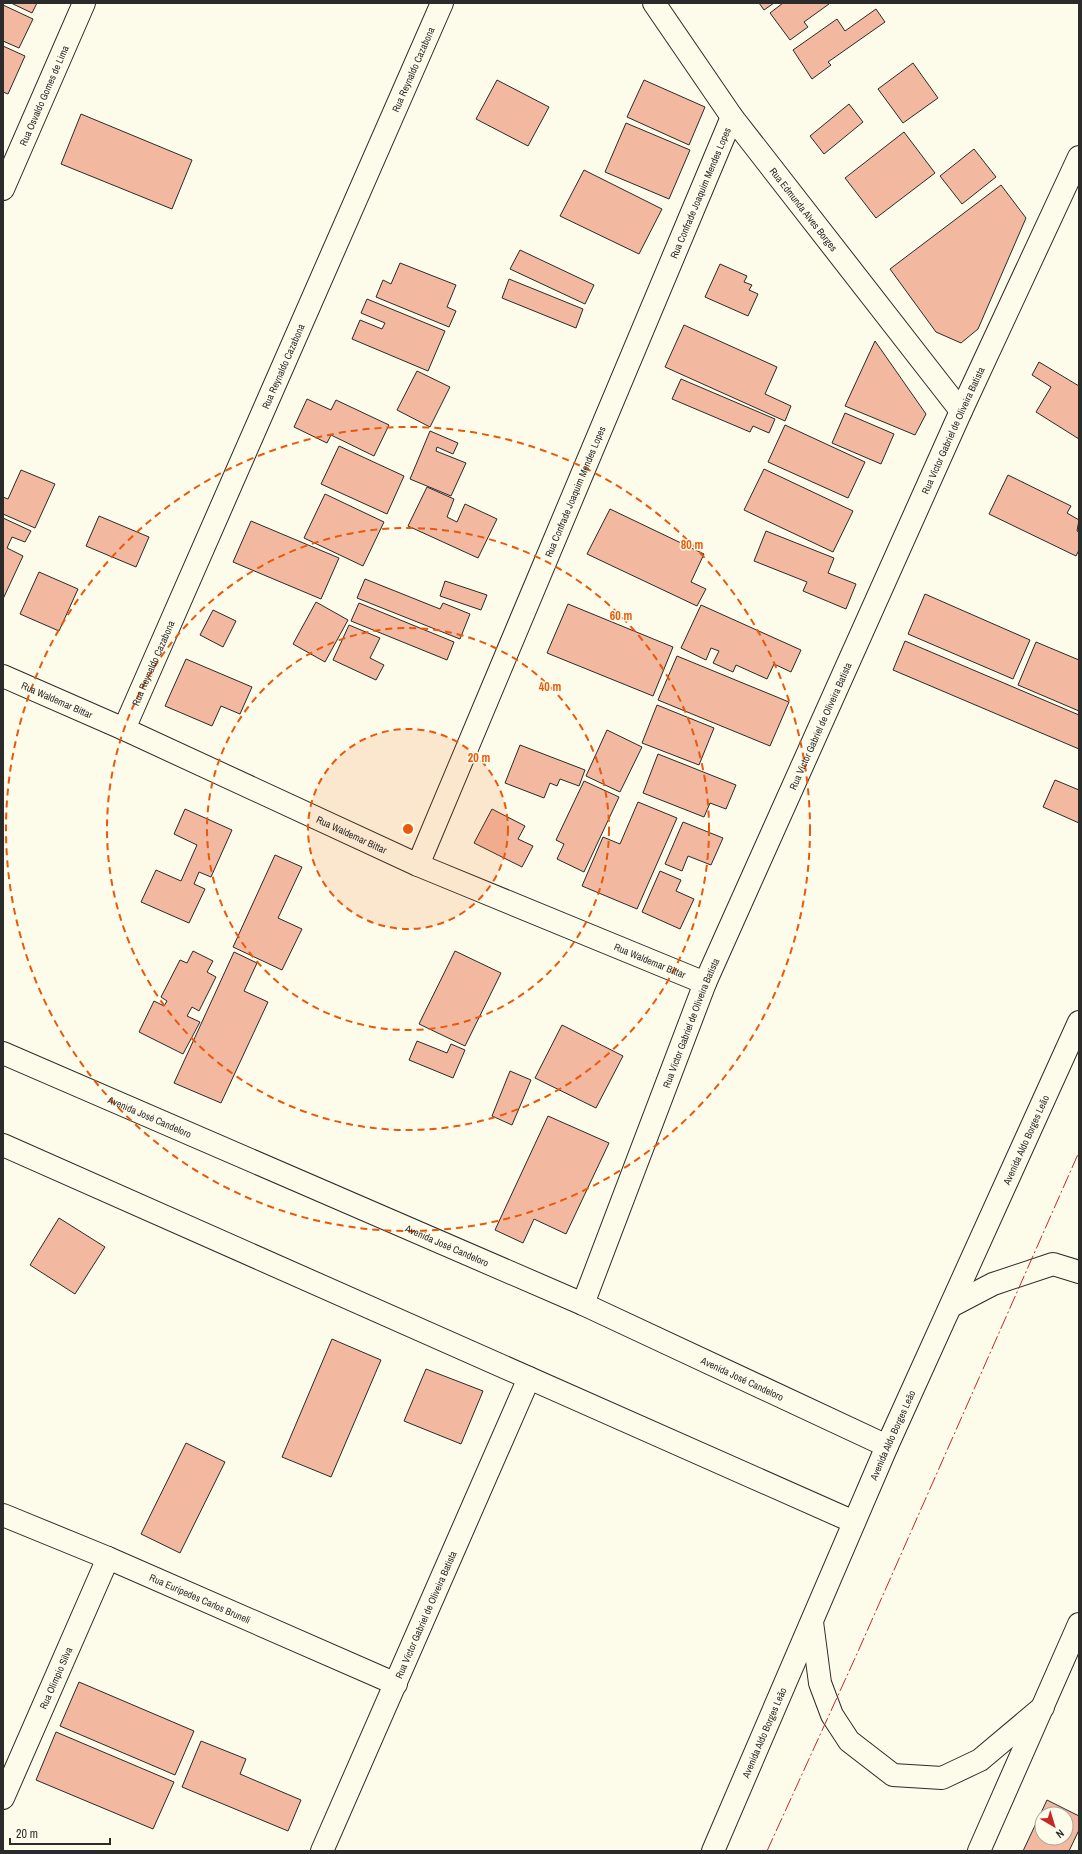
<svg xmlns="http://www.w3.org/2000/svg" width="1082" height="1854" font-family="'Archivo Narrow',sans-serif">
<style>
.building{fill:#f2b8a0;stroke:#2b2b2b;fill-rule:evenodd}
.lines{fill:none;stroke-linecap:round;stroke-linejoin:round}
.street-casing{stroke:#2b2b2b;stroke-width:24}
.secondary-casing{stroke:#2b2b2b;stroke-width:24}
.street{stroke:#fdfbea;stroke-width:22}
.secondary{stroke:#fdfbea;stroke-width:22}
.power{stroke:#c62828;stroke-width:1;stroke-dasharray:14 3 2 3;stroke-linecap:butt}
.ring{fill:none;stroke:#e8590c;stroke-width:2;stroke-dasharray:7 5}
.labels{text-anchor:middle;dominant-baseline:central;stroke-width:3;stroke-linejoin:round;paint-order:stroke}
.street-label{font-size:10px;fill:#2b2b2b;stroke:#fdfbea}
.centre{fill:#e8590c;stroke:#fdfbea;stroke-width:2}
.ring-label{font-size:12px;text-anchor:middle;font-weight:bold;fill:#e8590c;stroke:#fdfbea;stroke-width:3;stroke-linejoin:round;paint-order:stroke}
</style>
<rect width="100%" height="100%" fill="#fdfbea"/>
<g class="building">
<path d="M11 3H37L32 13Z"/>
<path d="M759 3H774L764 10Z"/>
<path d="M783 3H829V4L804 22 808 27 790 40 770 13Z"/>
<path d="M3 5 33 19 19 48 3 41Z"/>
<path d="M876 9 885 22 828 62 831 65 812 79 793 50 837 19 845 31Z"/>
<path d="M3 46 25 56 8 94 3 92Z"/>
<path d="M913 63 938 98 903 123 878 89Z"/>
<path d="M497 80 549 107 528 146 476 119Z"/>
<path d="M644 80 705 107 689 145 627 117Z"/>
<path d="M849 104 863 122 824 154 810 136Z"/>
<path d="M81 114 192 160 172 209 61 164Z"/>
<path d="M626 123 690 150 669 199 605 172Z"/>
<path d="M904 132 935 173 876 218 845 178Z"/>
<path d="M974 149 996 177 962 204 940 176Z"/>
<path d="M584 170 662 209 639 254 560 216Z"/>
<path d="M1001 185 1026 218 978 329 961 343 936 332 890 269Z"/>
<path d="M520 250 594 285 585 304 510 269Z"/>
<path d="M400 263 456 285 447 307 456 311 449 327 376 297 383 280 391 284Z"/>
<path d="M720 264 747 276 744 282 752 285 749 290 758 294 748 316 705 297Z"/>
<path d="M509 279 583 309 576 328 502 298Z"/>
<path d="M367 299 445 331 428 371 352 339 360 320 382 329 385 323 361 313Z"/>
<path d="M684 325 777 367 765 394 791 406 785 421 665 367Z"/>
<path d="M875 341 926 414 915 435 845 406Z"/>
<path d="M1039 362 1079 386V439L1036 412 1051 387 1032 375Z"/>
<path d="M417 371 450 387 430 427 397 410Z"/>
<path d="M681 379 775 419 769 433 753 426 750 432 672 399Z"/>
<path d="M307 399 331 410 336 400 389 425 374 456 331 435 327 443 294 427Z"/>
<path d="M845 413 894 434 881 464 832 443Z"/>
<path d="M785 425 865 462 848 498 768 462Z"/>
<path d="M430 431 458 443 453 454 437 447 436 451 466 463 451 496 410 479Z"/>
<path d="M339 446 404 476 387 514 321 484Z"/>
<path d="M764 469 853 511 833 552 744 510Z"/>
<path d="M21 470 55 484 35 528 3 514V497L8 499Z"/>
<path d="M1008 475 1071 506 1067 513 1079 520 1077 531 1079 532V550L1076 556 989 514Z"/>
<path d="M427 487 454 499 447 517 457 522 465 504 497 519 478 558 408 526Z"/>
<path d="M325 494 384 522 363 566 304 538Z"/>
<path d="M610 509 704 554 691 582 706 589 697 606 587 554Z"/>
<path d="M99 516 149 537 136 567 86 546Z"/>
<path d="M3 518 31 531 25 542 12 537 7 548 23 556 3 599Z"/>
<path d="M251 521 339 558 321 599 233 562Z"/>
<path d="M766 531 834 558 828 573 856 584 846 609 803 591 807 582 754 561Z"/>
<path d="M39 572 78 589 59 631 20 614Z"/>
<path d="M365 579 440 609 443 603 470 614 460 639 357 598Z"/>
<path d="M445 581 487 595 481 610 440 596Z"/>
<path d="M925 594 1030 640 1013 679 908 634Z"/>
<path d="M316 602 348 620 325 662 293 644Z"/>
<path d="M359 603 454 642 447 660 351 621Z"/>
<path d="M568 604 673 647 653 696 547 653Z"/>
<path d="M701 605 801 650 791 672 774 664 767 679 736 665 733 672 713 663 719 651 711 648 706 660 681 648Z"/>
<path d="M213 610 236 621 223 647 200 635Z"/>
<path d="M349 625 380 638 370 658 384 665 376 680 333 660Z"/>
<path d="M905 641 1079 715V749L893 670Z"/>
<path d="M1036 642 1079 660V711L1018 685Z"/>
<path d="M677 656 789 702 770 746 658 700Z"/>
<path d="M186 659 252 687 240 714 221 706 212 726 165 706Z"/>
<path d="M657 705 714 728 699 765 642 743Z"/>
<path d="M607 730 642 747 620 792 586 776Z"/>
<path d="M520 745 585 770 579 786 560 779 557 786 550 783 544 798 505 783Z"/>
<path d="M658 754 736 785 726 809 710 803 704 817 643 793Z"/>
<path d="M1055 780 1079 790V823L1043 807Z"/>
<path d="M584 781 619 797 584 872 557 859 564 844 556 840Z"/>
<path d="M638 802 677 818 637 909 582 886 603 837 620 844Z"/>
<path d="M185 809 232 830 211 877 199 872 194 884 205 889 189 923 141 902 156 870 181 881 197 845 174 834Z"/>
<path d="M492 809 525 826 518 839 533 846 522 867 474 843Z"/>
<path d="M683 822 723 838 711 865 688 856 682 871 665 864Z"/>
<path d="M275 855 302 867 278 918 302 929 282 970 233 947Z"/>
<path d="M660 871 681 880 676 891 694 899 680 929 642 912Z"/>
<path d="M193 951 213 961 207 972 216 977 199 1011 192 1007 187 1016 200 1022 183 1054 139 1032 154 1001 164 1006 167 1001 161 997 180 960 187 963Z"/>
<path d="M455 951 501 973 465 1046 419 1024Z"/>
<path d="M234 952 257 963 244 991 268 1002 221 1103 174 1083Z"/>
<path d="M562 1025 623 1056 596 1108 535 1078Z"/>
<path d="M417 1041 447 1053 451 1044 465 1050 453 1078 409 1060Z"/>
<path d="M510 1071 531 1080 512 1125 492 1116Z"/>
<path d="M548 1116 609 1143 566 1234 534 1219 523 1243 495 1230Z"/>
<path d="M59 1218 105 1247 75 1294 30 1265Z"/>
<path d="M332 1339 381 1360 331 1477 282 1457Z"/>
<path d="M426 1369 483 1391 461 1444 404 1421Z"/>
<path d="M186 1443 225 1462 180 1553 141 1534Z"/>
<path d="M79 1682 194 1731 175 1775 60 1726Z"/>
<path d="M56 1732 174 1782 153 1829 36 1780Z"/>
<path d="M201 1741 246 1759 240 1774 301 1800 288 1831 182 1787Z"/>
<path d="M1047 1800 1079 1816V1830L1069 1851H1023ZM1042 1814H1066V1838H1042Z"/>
</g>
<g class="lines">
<g class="street-casing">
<g id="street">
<path id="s1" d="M654 3 732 117 961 411"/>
<path id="s2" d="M3 189 84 3"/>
<path id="s3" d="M3 676 124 729 418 865 705 983"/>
<path id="s4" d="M124 729 442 3"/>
<path id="s5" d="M418 865 732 117"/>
<path id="s6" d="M583 1304 705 983 961 411 1079 157"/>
<path id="s7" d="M3 1515 108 1558 396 1684"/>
<path id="s8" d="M3 1798 108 1558"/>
<path id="s9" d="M322 1851 529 1378"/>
</g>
</g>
<g class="secondary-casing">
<g id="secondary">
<path id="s10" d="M3 1053 583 1304 887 1446"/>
<path d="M3 1145 854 1522"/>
<path d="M951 1306 993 1284 1053 1264 1079 1272"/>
<path d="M812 1622 820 1683 832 1715 849 1741 893 1775 942 1778 980 1760 1043 1707"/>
<path id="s11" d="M713 1851 887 1446 1079 1022"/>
<path d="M979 1851 1079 1624"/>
</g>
</g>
<use href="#street" class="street"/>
<use href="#secondary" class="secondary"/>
<path class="power" d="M767 1851 856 1656 1079 1152"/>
</g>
<circle cx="408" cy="829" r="100" fill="#e8590c" fill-opacity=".12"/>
<g class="ring">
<circle cx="408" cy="829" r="100"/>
<circle cx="408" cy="829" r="201"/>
<circle cx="408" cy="829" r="301"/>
<circle cx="408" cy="829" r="402"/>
</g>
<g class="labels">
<g class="street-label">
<text stroke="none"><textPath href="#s4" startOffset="720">Rua Reynaldo Cazabona</textPath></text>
<text stroke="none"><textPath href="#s2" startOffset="102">Rua Osvaldo Gomes de Lima</textPath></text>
<text stroke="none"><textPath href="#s5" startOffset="729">Rua Confrade Joaquim Mendes Lopes</textPath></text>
<text stroke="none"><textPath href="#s1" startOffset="255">Rua Edmunda Alves Borges</textPath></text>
<text stroke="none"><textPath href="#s4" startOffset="396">Rua Reynaldo Cazabona</textPath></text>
<text stroke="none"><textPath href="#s6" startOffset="949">Rua Victor Gabriel de Oliveira Batista</textPath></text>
<text stroke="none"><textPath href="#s5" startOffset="405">Rua Confrade Joaquim Mendes Lopes</textPath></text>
<text stroke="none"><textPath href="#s4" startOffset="72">Rua Reynaldo Cazabona</textPath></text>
<text stroke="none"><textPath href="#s3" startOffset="59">Rua Waldemar Bittar</textPath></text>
<text stroke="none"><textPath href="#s6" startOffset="625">Rua Victor Gabriel de Oliveira Batista</textPath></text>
<text stroke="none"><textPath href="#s3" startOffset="383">Rua Waldemar Bittar</textPath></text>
<text stroke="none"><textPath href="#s3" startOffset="707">Rua Waldemar Bittar</textPath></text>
<text stroke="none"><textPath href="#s6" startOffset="301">Rua Victor Gabriel de Oliveira Batista</textPath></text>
<text stroke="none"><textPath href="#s10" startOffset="160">Avenida José Candeloro</textPath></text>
<text stroke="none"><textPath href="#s11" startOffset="777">Avenida Aldo Borges Leão</textPath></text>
<text stroke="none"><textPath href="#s10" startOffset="484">Avenida José Candeloro</textPath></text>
<text stroke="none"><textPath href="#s10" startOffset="808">Avenida José Candeloro</textPath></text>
<text stroke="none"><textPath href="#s11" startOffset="453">Avenida Aldo Borges Leão</textPath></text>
<text stroke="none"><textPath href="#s7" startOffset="214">Rua Eurípedes Carlos Bruneli</textPath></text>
<text stroke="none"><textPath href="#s9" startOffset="258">Rua Victor Gabriel de Oliveira Batista</textPath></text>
<text stroke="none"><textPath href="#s8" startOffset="131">Rua Olimpio Silva</textPath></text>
<text stroke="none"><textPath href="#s11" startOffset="129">Avenida Aldo Borges Leão</textPath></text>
</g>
</g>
<circle cx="408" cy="829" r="6" class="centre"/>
<g class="ring-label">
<text x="692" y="549">80 m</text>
<text x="621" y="620">60 m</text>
<text x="550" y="691">40 m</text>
<text x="479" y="762">20 m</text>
</g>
<rect width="1082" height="1854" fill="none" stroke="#2b2b2b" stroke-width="8"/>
<g transform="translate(1054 1826) rotate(142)"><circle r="19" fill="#fdfbea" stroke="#a9a89e"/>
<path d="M0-3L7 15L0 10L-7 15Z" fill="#c62828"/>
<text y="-6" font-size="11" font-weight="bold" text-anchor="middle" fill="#2b2b2b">N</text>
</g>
<path d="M10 1838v6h100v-6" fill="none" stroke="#2b2b2b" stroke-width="2"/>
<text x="16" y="1838" font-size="12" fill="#2b2b2b" stroke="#fdfbea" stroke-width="3" paint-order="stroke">20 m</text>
</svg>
